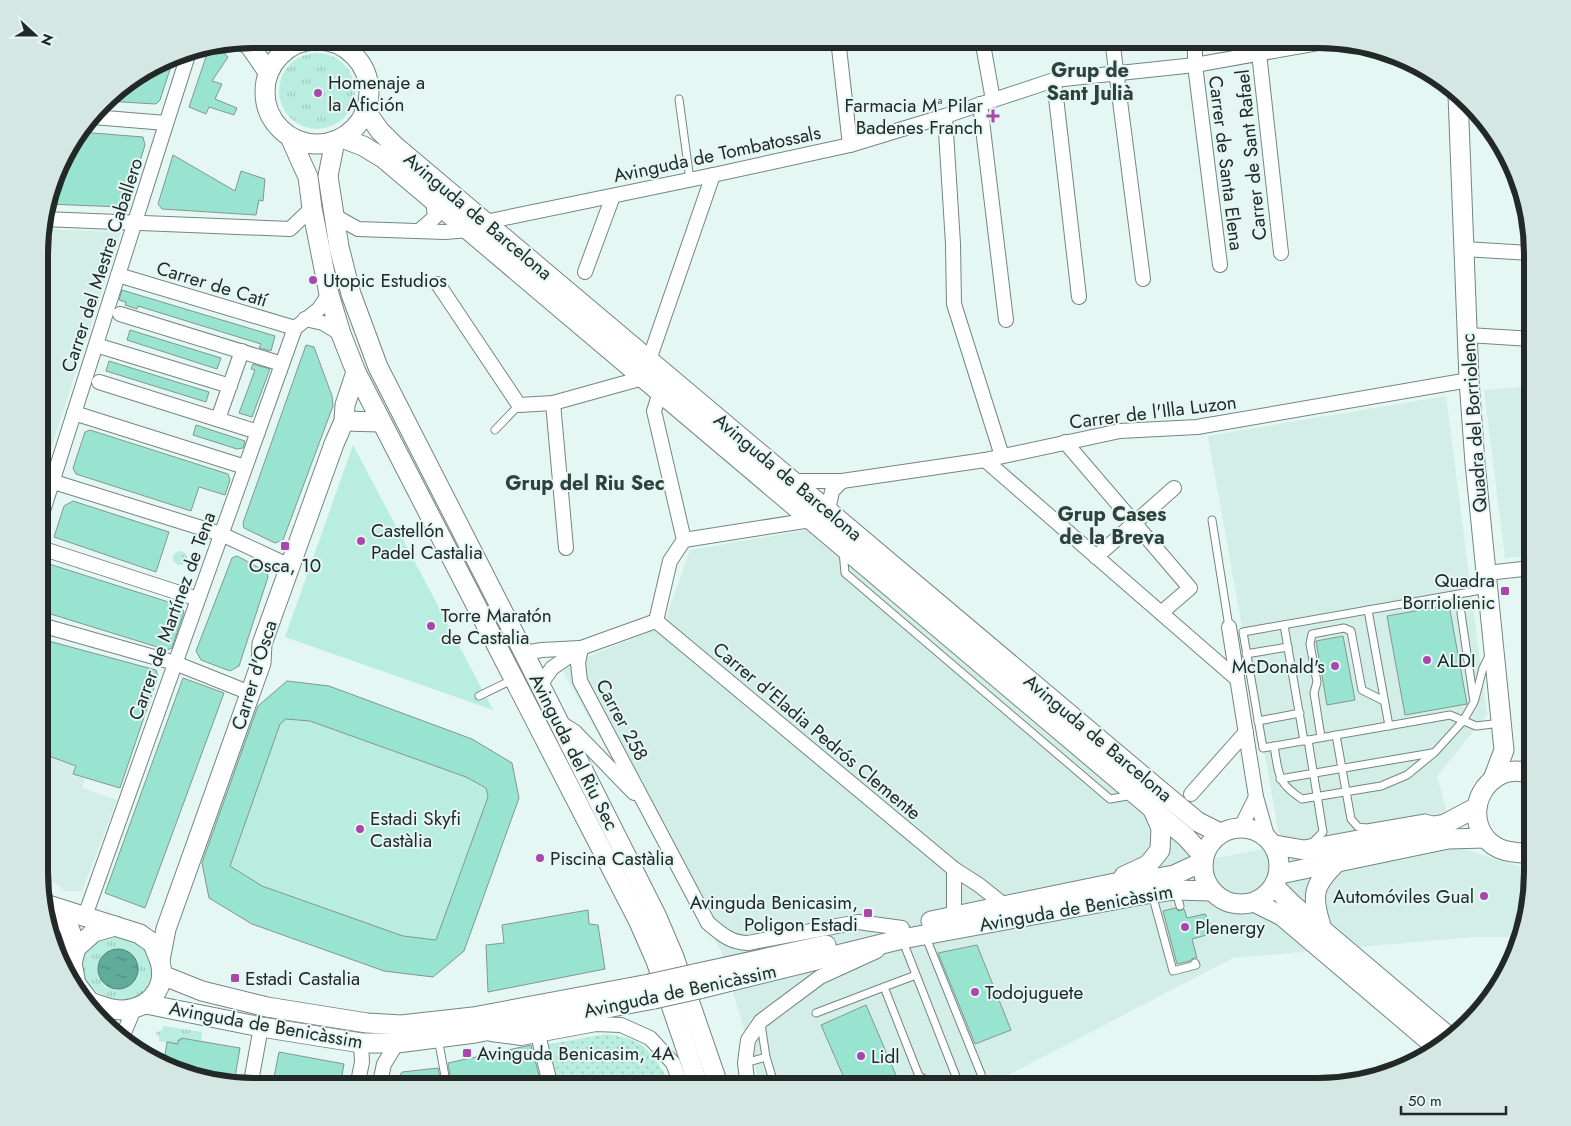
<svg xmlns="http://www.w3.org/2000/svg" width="1571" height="1126" font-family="Jost,sans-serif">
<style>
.built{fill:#d2eee6}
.grass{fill:url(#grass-tufts);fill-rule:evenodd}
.park{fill:url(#park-dots)}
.garden{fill:#b9eddf}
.water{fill:url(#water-ripples);stroke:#4d8477}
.building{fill:#98e4d0;stroke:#859691;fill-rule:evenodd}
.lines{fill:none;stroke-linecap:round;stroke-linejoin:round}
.lane-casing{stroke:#758681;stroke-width:9}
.street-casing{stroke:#758681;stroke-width:16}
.secondary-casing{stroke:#758681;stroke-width:21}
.lane{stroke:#fff;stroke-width:7}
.street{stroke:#fff;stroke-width:14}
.secondary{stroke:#fff;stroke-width:19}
.secondary-bridge-casing{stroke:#758681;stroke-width:21;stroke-linecap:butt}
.secondary-bridge{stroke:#fff;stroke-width:19}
.poi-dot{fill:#aa47ad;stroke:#e4f7f2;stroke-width:2}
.labels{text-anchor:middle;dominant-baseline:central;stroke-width:4;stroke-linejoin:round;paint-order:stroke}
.poi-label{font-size:19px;fill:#222927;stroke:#e4f7f2;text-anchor:start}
.street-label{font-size:19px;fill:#222927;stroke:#e4f7f2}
.neighbourhood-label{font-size:20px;font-weight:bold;fill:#30403c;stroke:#e4f7f2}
.rim{fill:none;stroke:#222927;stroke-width:6}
</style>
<defs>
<pattern id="grass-tufts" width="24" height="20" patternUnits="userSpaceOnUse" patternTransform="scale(1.25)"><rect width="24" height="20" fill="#b9eddf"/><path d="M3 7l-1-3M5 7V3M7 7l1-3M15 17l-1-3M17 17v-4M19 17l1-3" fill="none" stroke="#9fcbbf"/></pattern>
<pattern id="park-dots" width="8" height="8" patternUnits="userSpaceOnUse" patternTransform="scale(1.25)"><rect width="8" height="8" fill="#b9eddf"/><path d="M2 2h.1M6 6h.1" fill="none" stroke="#9fcbbf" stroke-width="1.8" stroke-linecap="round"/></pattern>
<pattern id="water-ripples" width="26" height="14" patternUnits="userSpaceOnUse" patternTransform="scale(1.25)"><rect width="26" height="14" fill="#60ab99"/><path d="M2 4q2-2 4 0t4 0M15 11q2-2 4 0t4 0" fill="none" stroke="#4f8b7d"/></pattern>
</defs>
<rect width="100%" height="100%" fill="#e4f7f2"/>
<g class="built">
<path d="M41 229 121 232 47 461 41 459Z"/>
<path d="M1532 386V556L1505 558 1484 390Z"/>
<path d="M1446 396 1487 715 1437 776 1456 847 1532 870V886L1522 937H1473L1233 958 985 1087H761L721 951 561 668 663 626 690 550 807 530 1205 860 1281 846 1208 436Z"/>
<path d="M41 753 76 766 73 774 85 779 82 788 117 800 82 891H65L41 872Z"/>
</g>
<g class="grass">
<circle cx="317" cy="91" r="38"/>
<circle cx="180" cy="558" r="7"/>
<path d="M116 936C135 940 154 948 154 971 154 979 150 989 143 994 111 1016 58 972 91 946 94 943 97 940 100 939 105 937 111 937 116 936ZM117 948 130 952 138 963 118 990 105 987 98 976Z"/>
<path d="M164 1026 202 1032 201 1041 181 1038V1040H178V1044L159 1041V1037L155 1033 161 1031Z"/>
</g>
<path class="park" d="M607 1034C619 1036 636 1039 644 1047 655 1058 666 1073 670 1087H548L538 1046Z"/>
<g class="garden">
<path d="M353 445 493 710 285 637Z"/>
<path d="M287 681 329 686 472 739 512 763 519 798 464 951 433 977 384 971 252 924 209 898 201 860 254 709Z"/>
</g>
<circle class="water" cx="118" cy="969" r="20"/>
<g class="building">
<path d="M216 46 228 57 212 81 222 84 215 99 237 108 234 115 209 107 206 114 189 107 209 48Z"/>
<path d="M175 54 160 100 156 104 105 101 112 92Z"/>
<path d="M81 132 143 137 145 145 127 204 122 207 47 204 61 158Z"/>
<path d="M173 155 235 191 241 171 265 179 263 201 259 200 256 215 162 209 158 204Z"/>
<path d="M122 290 275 336 271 351 259 348 261 344 138 306 137 309 125 305 126 302 119 300Z"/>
<path d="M130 330 221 358 217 369 127 340Z"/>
<path d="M306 345 314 347 332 396 333 406 283 540 275 543 244 528 243 523Z"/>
<path d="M109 361 209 392 206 402 106 371Z"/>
<path d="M253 364 270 369 252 417 239 413 255 370 251 369Z"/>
<path d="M196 425 245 441 243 448 237 449 193 435Z"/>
<path d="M90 430 228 474 230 480 225 495 199 487 191 511 76 474 73 468 85 432Z"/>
<path d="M73 501 169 532 156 572 54 537 64 506Z"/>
<path d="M237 556 267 572 268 577 239 666 230 671 201 660 196 651 232 558Z"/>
<path d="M46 563 181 606 184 612 172 648 167 650 41 611V583Z"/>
<path d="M1449 605 1467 704 1405 715 1387 616Z"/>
<path d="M1343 636 1355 700 1327 705 1316 641Z"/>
<path d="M41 639 156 670 158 676 120 788 73 774 76 766 41 753Z"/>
<path d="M183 678 224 693 145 908 105 893Z"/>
<path d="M287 681 329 686 472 739 512 763 519 798 464 951 433 977 384 971 252 924 209 898 202 863 258 706ZM286 719 310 721 466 777 486 788 488 797 436 940 403 936 262 886 230 866 280 724Z"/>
<path d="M1175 908 1179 911 1184 909 1187 918 1205 914 1213 927 1214 933 1192 939 1197 958H1193L1190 961 1177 964 1163 911Z"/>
<path d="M588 910 589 924 598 925 605 969 488 992 486 945 504 943 502 925Z"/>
<path d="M977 945 1011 1030 975 1044 938 953Z"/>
<path d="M866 1005 901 1087H848L821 1025Z"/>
<path d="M181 1038 240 1048 235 1077 210 1072V1076L199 1074 200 1071 176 1067 175 1071 142 1053 165 1055 167 1042 178 1044V1040H181Z"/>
<path d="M531 1045 542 1087H521L520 1082 495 1087H452L448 1063Z"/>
<path d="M279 1052 344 1064 340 1087H322V1084L297 1079 295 1087H272Z"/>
<path d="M438 1068 442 1087H393L402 1072Z"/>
</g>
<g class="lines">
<g class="lane-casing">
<g id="lane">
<path d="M679 99 690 180"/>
<path d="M495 430 519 405"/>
<path d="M1212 520 1229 627"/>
<path d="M843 551 845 573 1110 799 1133 795"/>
<path d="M1487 589 1243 632 1263 748 1450 715 1476 726 1501 723"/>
<path d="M1368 610 1389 726"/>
<path d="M1284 625 1304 741"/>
<path d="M1246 654 1288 647"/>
<path d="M479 696 512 680"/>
<path d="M1475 699 1483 668 1490 654"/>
<path d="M1258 721 1300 713"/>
<path d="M1336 735 1351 819 1358 827 1367 828 1425 818 1433 820"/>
<path d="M1321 737 1314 693 1317 682 1310 644 1312 634 1344 628 1351 631 1362 690 1384 701"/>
<path d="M1308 740 1323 832 1312 843"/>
<path d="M1274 746C1279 775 1277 783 1302 799L1381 786 1407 775 1435 752 1463 721 1474 702 1461 613"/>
<path d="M1280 779 1432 753"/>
<path d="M1176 892 1180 906"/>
<path d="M1152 894 1173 971 1196 965 1195 963"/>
<path d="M925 935 981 1074"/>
<path d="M902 939 957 1079 938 1087 919 1076 884 987 916 975"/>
<path d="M816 1013 884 987"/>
<path d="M438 1038 447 1087"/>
<path d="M766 1057 775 1087"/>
<path d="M745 1063 766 1057 761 1024"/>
</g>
</g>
<g class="street-casing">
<g id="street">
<path d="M838 39 850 145"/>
<path d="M982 39 993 100"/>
<path d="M1112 39 1143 279"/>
<path d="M1195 39V65L1220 265"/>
<path d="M1259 53 1281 253"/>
<path d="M1054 80 1079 297"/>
<path d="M980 104 1006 320"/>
<path d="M945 116 953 244 954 304 1002 456"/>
<path d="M93 117 166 123"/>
<path d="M333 215 358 229 445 232 469 230 485 222 713 175 850 145 945 116 1054 80 1195 65 1335 40"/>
<path d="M43 219 290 229 312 208"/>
<path d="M419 231 435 217 433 201"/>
<path d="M1464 249 1532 253"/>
<path d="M585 272 613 196"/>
<path d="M118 275 295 328"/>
<path d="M438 284 519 405 553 403 643 378"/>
<path d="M120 314 282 364"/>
<path d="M305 319 323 323 341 334"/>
<path d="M1468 335 1532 339"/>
<path d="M96 345 230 386"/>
<path d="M649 360 713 175"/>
<path d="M99 382 258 432"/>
<path d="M660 392 654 411 684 540"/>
<path d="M553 403 566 548"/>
<path d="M74 413 245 467"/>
<path d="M218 419 242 351"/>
<path d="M1065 442 1190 588 1161 613"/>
<path d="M985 460 1237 679"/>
<path d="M41 478 221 534 290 566"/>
<path d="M793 481H842L985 460 1120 431 1197 427 1469 380"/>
<path d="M828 511 832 491 842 481"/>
<path d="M41 517 189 52"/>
<path d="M41 548 198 599"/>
<path d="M1096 557 1174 488"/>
<path d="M1487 573 1532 568"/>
<path d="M656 621 954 869 979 885 1004 905"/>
<path d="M41 625 175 663 250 693"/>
<path d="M1229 627 1256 797 1267 836"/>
<path d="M581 648 578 663 580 681 708 923C721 934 731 943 748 943L858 922 902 928"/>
<path d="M524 653 542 650 580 648"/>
<path d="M540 685 552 668 581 648 656 621 670 561 684 540 811 520"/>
<path d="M559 722 575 732 634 793"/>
<path d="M1191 794 1246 732"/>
<path d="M1241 827 1256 797"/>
<path d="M954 869V916"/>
<path d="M85 916 295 328 319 309 329 294"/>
<path d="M491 1034 521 1038 596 1024 621 1025 650 1038 673 1063 682 1087"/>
<path d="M538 1035 551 1087"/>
<path d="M121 1040 134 1009"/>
<path d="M250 1087 261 1027"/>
<path d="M357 1087 362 1062 361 1043"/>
<path d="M379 1087 384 1064 397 1043"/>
<path d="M748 1087 745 1063 748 1040 761 1021 820 977 877 951"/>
</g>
</g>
<g class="secondary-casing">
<g id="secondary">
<path d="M269 39 287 48"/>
<circle cx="317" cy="92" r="52"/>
<path d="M243 41 250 46 268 72"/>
<path d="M1458 95 1469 380 1475 463 1504 750 1493 779"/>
<path d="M365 110 380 131 395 146 1163 793 1198 822 1220 833"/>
<path d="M290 137 308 177 312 208 329 294 341 334 356 372 639 922 656 961 699 1087"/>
<path d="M342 138 363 146 383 158 1186 837 1203 856"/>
<path d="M335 141 328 176 339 247 351 294 378 367 524 653 656 915 674 957 719 1087"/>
<path d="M344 421 381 422"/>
<path d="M1532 775C1522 770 1512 770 1502 774 1464 792 1470 848 1513 852 1520 853 1525 854 1532 851"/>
<circle cx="1241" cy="866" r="38"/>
<path d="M1275 845 1304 850 1445 824 1477 807"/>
<path d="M1280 874 1448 839 1485 838"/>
<path d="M1124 876 1148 865 1160 850 1161 828 1153 810"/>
<path d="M1275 887 1292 904 1448 1036"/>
<path d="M1256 903 1282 916 1435 1046"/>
<path d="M45 904 140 934C143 937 149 940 152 943 154 946 156 951 157 954 170 982 154 1007 124 1010 111 1011 98 1004 86 1001"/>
<path d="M48 907 69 927 76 948"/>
<path d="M931 921 1115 883H1130L1174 875 1202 862"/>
<path d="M1322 929C1311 895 1312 886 1338 861"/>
<path d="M160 960 166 929 261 663 262 644 334 444 344 421 345 405 356 372"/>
<path d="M694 974 826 945"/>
<path d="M162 975 202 991 267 1007 367 1023 401 1025 473 1017 649 984"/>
<path d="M699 989 902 939 1152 893 1175 890 1211 891"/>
<path d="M90 1002 76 984 72 963 76 948 94 932 115 926"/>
<path d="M146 1004 261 1027 361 1043H397L475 1033 654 999"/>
</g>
</g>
<use href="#lane" class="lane"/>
<use href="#street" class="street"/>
<use href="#secondary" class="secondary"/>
<g class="secondary-bridge-casing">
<g id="secondary-bridge">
<path d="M649 984 694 974"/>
<path d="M654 999 699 989"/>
</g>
</g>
<use href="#secondary-bridge" class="secondary-bridge"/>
</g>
<g class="poi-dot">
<circle cx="318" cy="93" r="5"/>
<path d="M990.5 108.5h5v5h5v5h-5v5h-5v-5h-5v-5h5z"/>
<circle cx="313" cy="280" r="5"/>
<circle cx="361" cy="541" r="5"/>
<rect x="280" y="541" width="10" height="10" rx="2.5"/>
<rect x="1500" y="586" width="10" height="10" rx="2.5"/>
<circle cx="431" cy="626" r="5"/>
<circle cx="1427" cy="660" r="5"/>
<circle cx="1335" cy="666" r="5"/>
<circle cx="360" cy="829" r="5"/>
<circle cx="540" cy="858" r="5"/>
<circle cx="1484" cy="896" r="5"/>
<rect x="863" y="908" width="10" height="10" rx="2.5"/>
<circle cx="1185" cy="927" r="5"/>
<rect x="230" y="973" width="10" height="10" rx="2.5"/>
<circle cx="975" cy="992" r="5"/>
<rect x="462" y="1048" width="10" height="10" rx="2.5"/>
<circle cx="861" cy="1056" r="5"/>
</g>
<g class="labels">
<g class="poi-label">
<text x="328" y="82">Homenaje a<tspan x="328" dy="22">la Afición</tspan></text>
<text x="983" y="105" text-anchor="end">Farmacia Mª Pilar<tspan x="983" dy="22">Badenes Franch</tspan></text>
<text x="323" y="280">Utopic Estudios</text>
<text x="371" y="530">Castellón<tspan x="371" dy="22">Padel Castalia</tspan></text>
<text x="285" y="565" text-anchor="middle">Osca, 10</text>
<text x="1495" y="580" text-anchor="end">Quadra<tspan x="1495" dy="22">Borriolienic</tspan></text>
<text x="441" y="615">Torre Maratón<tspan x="441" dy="22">de Castalia</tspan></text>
<text x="1437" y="660">ALDI</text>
<text x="1325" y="666" text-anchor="end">McDonald's</text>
<text x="370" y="818">Estadi Skyfi<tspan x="370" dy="22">Castàlia</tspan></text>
<text x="550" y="858">Piscina Castàlia</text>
<text x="1474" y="896" text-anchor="end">Automóviles Gual</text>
<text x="858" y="902" text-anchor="end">Avinguda Benicasim,<tspan x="858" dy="22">Poligon Estadi</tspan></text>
<text x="1195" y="927">Plenergy</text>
<text x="245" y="978">Estadi Castalia</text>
<text x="985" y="992">Todojuguete</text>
<text x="477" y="1053">Avinguda Benicasim, 4A</text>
<text x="871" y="1056">Lidl</text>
</g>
<g class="street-label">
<text transform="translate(717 154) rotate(-12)">Avinguda de Tombatossals</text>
<text transform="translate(1251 155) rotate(-96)">Carrer de Sant Rafael</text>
<text transform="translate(1226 163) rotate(83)">Carrer de Santa Elena</text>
<text transform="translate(478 216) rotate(40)">Avinguda de Barcelona</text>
<text transform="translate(102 265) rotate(-72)">Carrer del Mestre Caballero</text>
<text transform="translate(212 284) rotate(17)">Carrer de Catí</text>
<text transform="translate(1153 412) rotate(-7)">Carrer de l'Illa Luzon</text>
<text transform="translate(1474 423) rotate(-94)">Quadra del Borriolenc</text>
<text transform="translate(788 477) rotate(40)">Avinguda de Barcelona</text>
<text transform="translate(172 616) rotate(-70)">Carrer de Martínez de Tena</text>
<text transform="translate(254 675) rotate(-73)">Carrer d'Osca</text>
<text transform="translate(622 720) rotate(62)">Carrer 258</text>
<text transform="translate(817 731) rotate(40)">Carrer d'Eladia Pedrós Clemente</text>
<text transform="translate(1098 738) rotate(40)">Avinguda de Barcelona</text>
<text transform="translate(574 752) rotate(63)">Avinguda del Riu Sec</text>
<text transform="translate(1076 908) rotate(-10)">Avinguda de Benicàssim</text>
<text transform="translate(680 991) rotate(-12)">Avinguda de Benicàssim</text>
<text transform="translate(266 1025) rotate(10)">Avinguda de Benicàssim</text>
</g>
<g class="neighbourhood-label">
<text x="1090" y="70">Grup de<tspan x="1090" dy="23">Sant Julià</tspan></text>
<text x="585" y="483">Grup del Riu Sec</text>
<text x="1112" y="514">Grup Cases<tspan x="1112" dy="23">de la Breva</tspan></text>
</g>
</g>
<path d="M0 0H1571V1126H0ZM254 48H1318A206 206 0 0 1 1524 254V872A206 206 0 0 1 1318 1078H254A206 206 0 0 1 48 872V254A206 206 0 0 1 254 48Z" fill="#d4e7e2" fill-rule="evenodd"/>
<path class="rim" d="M254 48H1318A206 206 0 0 1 1524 254V872A206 206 0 0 1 1318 1078H254A206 206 0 0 1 48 872V254A206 206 0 0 1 254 48Z"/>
<g transform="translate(35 35) rotate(111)" stroke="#e4f7f2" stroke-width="4" paint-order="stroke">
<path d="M0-4L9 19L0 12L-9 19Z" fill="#222927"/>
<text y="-8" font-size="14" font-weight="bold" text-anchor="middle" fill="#222927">N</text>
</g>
<path d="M1401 1106v8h105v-8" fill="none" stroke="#222927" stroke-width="2.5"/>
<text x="1408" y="1106" font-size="15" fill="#222927" stroke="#e4f7f2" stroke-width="4" paint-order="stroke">50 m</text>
</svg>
